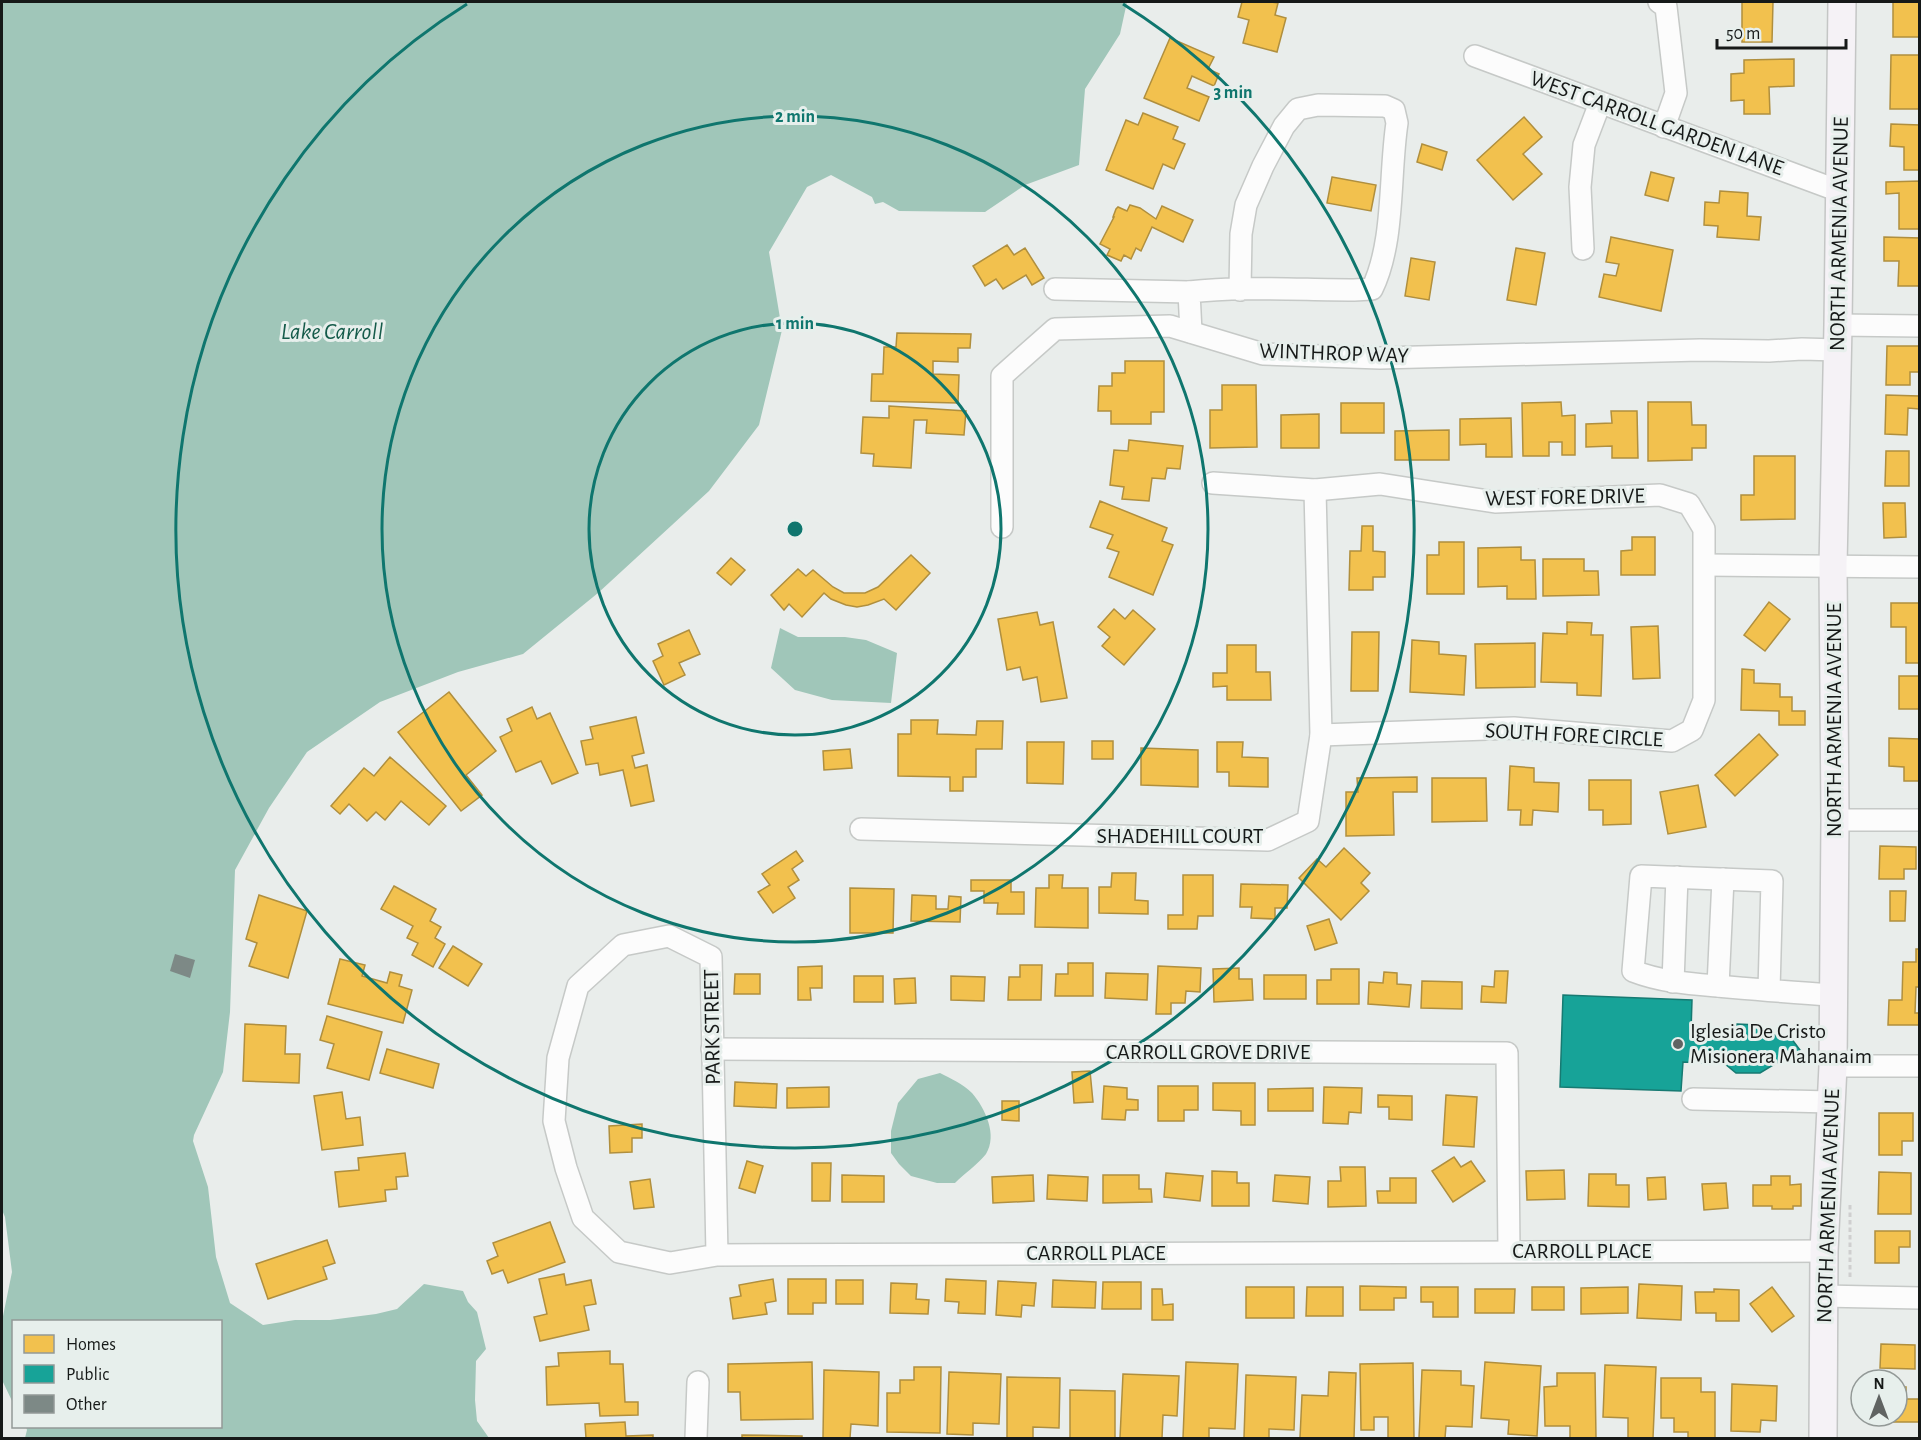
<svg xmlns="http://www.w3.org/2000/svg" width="1921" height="1440" font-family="'Alegreya Sans',sans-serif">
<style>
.water{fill:#a0c6b9}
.homes{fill:#f2c14e;stroke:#b08f3e;stroke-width:1.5}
.public{fill:#17a398;stroke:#177a72;stroke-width:1.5}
.building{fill:#7d8986}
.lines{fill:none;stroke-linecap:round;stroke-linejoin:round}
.minor-casing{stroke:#c6c9c7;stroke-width:24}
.major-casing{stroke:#c4c6c5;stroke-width:30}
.path{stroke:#cfcfcf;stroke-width:3;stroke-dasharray:4.5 3;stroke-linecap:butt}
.minor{stroke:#fcfcfc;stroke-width:21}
.major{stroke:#f5f2f6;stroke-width:27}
.ring{fill:none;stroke:#0f766e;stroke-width:3}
.poi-dot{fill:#606362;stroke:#e7efec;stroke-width:2}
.labels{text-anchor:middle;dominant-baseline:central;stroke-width:6;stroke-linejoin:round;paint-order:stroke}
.street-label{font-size:22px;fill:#161918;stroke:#e7efec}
.poi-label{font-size:22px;fill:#161918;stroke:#e7efec;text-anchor:start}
.water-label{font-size:24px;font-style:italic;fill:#155b4a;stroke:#e7efec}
.centre{fill:#0f766e;stroke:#e7efec;stroke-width:3}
.ring-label{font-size:18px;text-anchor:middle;font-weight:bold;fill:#0f766e;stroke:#e7efec;stroke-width:6;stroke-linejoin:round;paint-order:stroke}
</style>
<rect width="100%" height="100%" fill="#e9edeb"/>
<g class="water">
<path d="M2 2H1127L1120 34 1085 89 1079 165 1025 185 985 212 899 211 883 202 875 204 872 197 831 175 807 187 769 252 782 330 759 425 709 491 598 593 523 654 458 672 380 702 307 752 269 808 235 870 230 1012 223 1072 194 1135 193 1141 208 1187 216 1257 230 1303 263 1325 295 1320H330L376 1314 397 1309 424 1284 463 1291 468 1302 477 1312 486 1349 476 1361 475 1400 477 1421 489 1438H25L27 1430 26 1427 220 1426V1322H14L13 1403 2 1380V1321L12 1272 5 1217 2 1210Z"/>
<path d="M780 628 798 637H845L866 640 897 653 891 703 832 700 795 690 771 668Z"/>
<path d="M940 1073C950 1078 963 1084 972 1093 985 1108 998 1135 986 1154 978 1164 964 1174 955 1183H937L911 1176 899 1164 891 1153V1131L898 1103 918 1079Z"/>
</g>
<g class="homes">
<path d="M1242 2H1271L1278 3 1275 15 1286 18 1277 52 1243 43 1249 20 1238 17Z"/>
<path d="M1742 2H1773L1772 42H1742Z"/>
<rect x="1893" y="2" width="27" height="35"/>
<path d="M1170 38 1214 57 1208 69 1219 74 1214 86 1192 76 1187 88 1209 97 1199 121 1144 98Z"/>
<path d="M1891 55H1920V109H1890Z"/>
<path d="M1794 59V86L1769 87 1770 114H1744V100L1731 101V74L1744 73V60Z"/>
<path d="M1143 113 1178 127 1173 139 1185 144 1174 169 1163 164 1153 189 1106 170 1126 120 1138 125Z"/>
<path d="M1524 117 1542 137 1523 154 1542 174 1513 200 1477 160Z"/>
<path d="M1891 124 1920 125V170H1904V147L1890 146Z"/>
<path d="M1422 144 1447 152 1442 170 1417 162Z"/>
<path d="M1651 172 1674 178 1668 201 1645 195Z"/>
<path d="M1332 177 1376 185 1371 211 1327 203Z"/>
<path d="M1920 181V229H1899V193L1886 194V182Z"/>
<path d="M1720 191 1748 193 1747 216 1761 217 1759 240 1717 237 1718 226 1704 225 1705 202 1719 203Z"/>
<path d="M1130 205 1140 208 1156 219 1162 206 1193 220 1183 242 1152 227 1141 251 1136 248 1131 259 1124 255 1121 261 1107 255 1110 249 1100 244 1114 217H1113L1116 209 1118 207 1127 211Z"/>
<path d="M1611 237 1673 250 1661 311 1599 297 1604 274 1616 276 1619 264 1606 262Z"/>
<path d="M1884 237 1920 238V286H1898L1899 261H1884Z"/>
<path d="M1007 245 1014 255 1025 248 1044 278 1032 285 1026 275 1003 289 996 279 985 286 973 266Z"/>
<path d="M1516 248 1545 253 1536 305 1507 300Z"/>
<path d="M1411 258 1435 262 1429 300 1405 296Z"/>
<path d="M897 333 971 334 970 348H958V362L933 361V374L959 375 958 403 871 401 872 374H883L884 347H896Z"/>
<path d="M1887 346H1920V372H1910V385H1886Z"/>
<path d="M1125 361H1164V412H1151V424H1111V411H1098L1099 386H1112V373H1125Z"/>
<path d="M1222 385H1256L1257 447 1210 448V410H1222Z"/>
<path d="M1886 395 1919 396V409L1908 408 1907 435 1885 434Z"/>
<path d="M1561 402 1562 416 1575 415V455H1562V442H1549V456H1523L1522 403Z"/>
<path d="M1648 402H1691L1692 425H1706V448H1692V460L1648 461Z"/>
<rect x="1341" y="403" width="43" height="30"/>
<path d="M889 406 966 411 964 435 926 433 927 420H914L911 468 873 466 874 454 861 453 863 417 889 418Z"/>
<path d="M1611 411H1637L1638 458H1612V446L1586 447V424L1612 423Z"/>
<path d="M1319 414V448H1281V415Z"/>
<path d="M1511 418 1512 457H1486V444L1460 445V419Z"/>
<path d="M1449 430V460H1395V431Z"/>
<path d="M1129 440 1183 446 1180 469 1167 468 1165 479 1152 478 1149 501 1122 499 1124 487 1110 485 1114 450 1128 451Z"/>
<path d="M1886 451H1909V486H1885Z"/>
<path d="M1754 456H1795V519L1741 520V495H1754Z"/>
<path d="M1100 501 1167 528 1162 541 1173 545 1153 595 1109 577 1119 552 1107 548 1113 535 1090 527Z"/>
<path d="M1883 503H1905L1906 537 1884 538Z"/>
<path d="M1362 526H1373V551L1385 552V577H1373V590H1349L1350 551H1361Z"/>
<path d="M1632 537H1655V575H1621V551L1632 550Z"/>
<path d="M1439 542H1464V594H1427V555H1439Z"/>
<path d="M1521 547V560H1535L1536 599H1507V586L1478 587V548Z"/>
<path d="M911 555 930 573 896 610 884 599 868 605 857 607 846 605 831 599 824 593 802 617 789 604 784 610 771 595 798 569 806 576 813 570 833 587 844 593H865L878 587Z"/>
<path d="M731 558 745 570 731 585 717 573Z"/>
<path d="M1543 559H1584V571H1598L1599 595 1543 596Z"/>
<path d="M1769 602 1790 619 1765 651 1744 635Z"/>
<path d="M1891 603H1920V663H1906V627H1891Z"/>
<path d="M1114 609 1125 619 1133 610 1155 629 1124 665 1102 646 1110 637 1098 627Z"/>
<path d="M1037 612 1040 625 1053 622 1067 698 1041 702 1037 677 1023 680 1020 667 1007 670 998 619Z"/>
<path d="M1567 622 1592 623 1591 635H1603L1601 696 1577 695V683L1541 682 1543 633 1567 634Z"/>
<path d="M1658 626 1660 678 1633 679 1631 627Z"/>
<path d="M689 630 700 654 679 663 685 675 664 685 653 661 663 656 658 644Z"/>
<path d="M1352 632H1379L1378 691H1351Z"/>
<path d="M1412 640 1439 642V654L1466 656 1464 695 1410 692Z"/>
<path d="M1535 643V687L1476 688 1475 644Z"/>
<path d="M1227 645H1256V672H1270L1271 700H1227V686L1213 687V673H1227Z"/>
<path d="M1742 669 1754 670V683L1780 684V697H1792V711H1805V725H1779V711L1741 710Z"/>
<rect x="1899" y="676" width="21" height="33"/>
<path d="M449 692 496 751 466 775 482 795 461 811 398 732Z"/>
<path d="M532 707 537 719 550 713 578 773 552 784 541 761 516 772 500 737 512 731 507 719Z"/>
<path d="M636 717 644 753 632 756 635 768 647 765 654 801 631 806 623 770 600 775 598 763 586 765 581 741 593 739 590 727Z"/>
<path d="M911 720H938L937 734 976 735 977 721H1003L1002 749H976V777H963V791H950V777L898 776V734H911Z"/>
<path d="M1759 734 1778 755 1735 796 1715 775Z"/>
<path d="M1889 738 1920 739 1919 781H1904V767L1889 766Z"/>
<rect x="1092" y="741" width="21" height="18"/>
<path d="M1027 742H1064L1063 784 1027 783Z"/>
<path d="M1217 742H1243L1242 757 1268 758V787L1229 786V772H1217Z"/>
<path d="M1141 748 1198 750V787L1141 785Z"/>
<path d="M850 749 852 768 824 770 823 751Z"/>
<path d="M390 757 446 806 429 825 401 801 385 820 376 812 367 821 349 804 340 814 331 806 364 768 374 776Z"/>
<path d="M1510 766 1534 768V782L1559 783 1558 812 1533 810 1532 825H1520L1521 810H1508Z"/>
<path d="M1417 777V792H1393L1394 835 1346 836V792H1358L1357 778Z"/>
<path d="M1432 778H1486L1487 821 1432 822Z"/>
<path d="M1589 780H1631V824L1603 825V810H1589Z"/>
<path d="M1698 785 1706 827 1668 834 1660 792Z"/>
<path d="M1880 846 1916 847V869H1904V879H1879Z"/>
<path d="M1344 848 1370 873 1361 883 1369 891 1341 920 1299 878 1317 859 1326 867Z"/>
<path d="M796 851 803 861 792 869 799 880 788 887 795 898 773 913 758 892 770 885 762 874Z"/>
<path d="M1112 873H1136L1135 900 1148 901V914L1099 913V887H1111Z"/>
<path d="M1049 875H1063L1062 888H1088V928L1035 927 1036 888H1049Z"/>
<path d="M1183 875H1213V916H1198L1197 929H1168V915H1183Z"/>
<path d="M971 880H1011V892H1024V914H997L998 903H984V891H971Z"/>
<path d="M1241 884 1288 885 1287 908H1275V919L1251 918 1252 907H1240Z"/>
<path d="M394 886 436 909 430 921 441 927 435 938 445 944 433 967 412 955 418 943 407 938 413 926 381 909Z"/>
<path d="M850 888 894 889 893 933H850Z"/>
<path d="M1890 891H1906L1905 921H1890Z"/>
<path d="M259 895 307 911 288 978 249 966 257 943 246 939Z"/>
<path d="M912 895 936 896V909H948L949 896 961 897 960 922 911 921Z"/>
<path d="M1329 919 1337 943 1315 950 1307 926Z"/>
<path d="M453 946 482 964 468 986 439 968Z"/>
<path d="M1916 949H1920V987H1916L1915 1013H1920V1025H1888L1889 1000H1902L1903 962H1916Z"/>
<path d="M340 959 365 965 362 976 387 983 390 972 402 975 399 986 412 990 403 1023 328 1004Z"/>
<path d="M1068 963H1093V996H1055L1056 974H1068Z"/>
<path d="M1020 965H1042L1041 1000H1008L1009 977H1020Z"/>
<path d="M822 966V988H810L811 1000H798V967Z"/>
<path d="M1158 966 1201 968 1200 992 1186 991 1185 1003H1171V1014H1156Z"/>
<path d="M1239 968V979H1252L1253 1000 1214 1002 1213 969Z"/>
<path d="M1331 969H1359V1004H1317V980H1331Z"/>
<path d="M1495 971H1508L1506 1003 1481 1002 1482 986 1494 987Z"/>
<path d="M1384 972 1397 973V984L1411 985 1409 1007 1368 1004 1369 982 1383 983Z"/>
<path d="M1106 973 1148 974 1147 1000 1105 998Z"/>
<path d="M735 974H760V994H734Z"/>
<rect x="1264" y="975" width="42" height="24"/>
<rect x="854" y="976" width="29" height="26"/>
<path d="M951 976 985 977 984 1001 951 1000Z"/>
<path d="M915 978 916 1003 895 1004 894 979Z"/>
<path d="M1422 981 1462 982V1009L1421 1008Z"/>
<path d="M327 1016 382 1032 369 1080 327 1068 334 1044 320 1040Z"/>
<path d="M245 1024 286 1026 285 1054H300L299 1083 243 1081Z"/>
<path d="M387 1049 439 1064 433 1088 380 1073Z"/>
<path d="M1090 1071 1093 1102 1074 1103 1072 1072Z"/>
<path d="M735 1082 777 1084 776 1108 734 1106Z"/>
<path d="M1213 1083H1255V1125H1241V1111L1213 1110Z"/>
<path d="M1104 1086 1127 1088V1099L1138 1100V1110H1126L1125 1120 1102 1119Z"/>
<path d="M1158 1086H1198V1110H1184V1121H1158Z"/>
<path d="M829 1087V1107L787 1108V1088Z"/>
<path d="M1324 1087 1362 1088 1361 1113 1349 1112 1348 1124 1323 1123Z"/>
<path d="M1313 1088V1111H1268V1089Z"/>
<path d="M342 1092 346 1119 360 1117 363 1145 322 1150 314 1096Z"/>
<path d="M1378 1095 1412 1096V1120L1389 1119V1107H1378Z"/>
<path d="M1446 1095 1477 1097 1474 1147 1443 1145Z"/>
<path d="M1002 1101H1019V1121L1002 1120Z"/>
<path d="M1879 1113H1913V1141H1902V1155H1879Z"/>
<path d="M642 1124V1138H632V1152L610 1153 609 1126Z"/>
<path d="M405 1153 408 1176 396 1177 397 1189 385 1190 386 1201 339 1207 335 1172 359 1170 358 1158Z"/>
<path d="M1454 1157 1461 1167 1471 1161 1485 1181 1453 1202 1432 1171Z"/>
<path d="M747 1161 763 1166 755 1193 739 1188Z"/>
<path d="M812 1163H831L830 1201H812Z"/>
<path d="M1340 1167H1365L1366 1206 1328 1207V1181H1341Z"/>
<path d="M1564 1170 1565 1199 1527 1200 1526 1171Z"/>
<path d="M1212 1171 1237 1172V1183H1249V1206H1212Z"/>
<path d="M1879 1172 1911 1173V1214H1878Z"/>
<path d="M1166 1173 1203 1176 1200 1201 1164 1197Z"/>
<path d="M1589 1174H1616V1185H1629V1207L1588 1206Z"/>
<path d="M842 1175 884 1176V1202H842Z"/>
<path d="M1033 1175 1034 1201 993 1203 992 1177Z"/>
<path d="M1048 1175 1088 1177 1087 1201 1047 1199Z"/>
<path d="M1103 1175H1139V1189H1151L1152 1202 1103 1203Z"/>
<path d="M1275 1175 1310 1177 1308 1204 1273 1201Z"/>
<path d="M1771 1176H1790V1185L1801 1184V1206H1793V1209H1772V1206H1753V1185H1771Z"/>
<path d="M1665 1177 1666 1199 1648 1200 1647 1178Z"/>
<path d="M1390 1178H1416V1203H1378L1377 1191H1390Z"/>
<path d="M650 1179 654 1207 634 1209 630 1182Z"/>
<path d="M1726 1183 1728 1208 1704 1210 1702 1184Z"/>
<path d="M550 1222 565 1262 508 1283 503 1270 492 1274 487 1261 498 1256 493 1243Z"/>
<path d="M1875 1231H1910V1247H1899V1263H1875Z"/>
<path d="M327 1240 335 1263 323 1267 327 1279 268 1299 256 1264Z"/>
<path d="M564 1274 566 1285 591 1280 596 1304 584 1306 589 1330 540 1341 534 1317 547 1314 539 1279Z"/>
<path d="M773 1279 776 1301 765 1303 767 1314 733 1319 730 1298 741 1296 739 1285Z"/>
<path d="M788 1279H826V1303H813V1314H788Z"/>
<path d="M946 1279 986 1281 985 1314 958 1313 959 1302 945 1301Z"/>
<rect x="836" y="1280" width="27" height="24"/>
<path d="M1053 1280 1096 1282 1095 1308 1052 1307Z"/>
<path d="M998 1281 1036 1283 1034 1306 1022 1305 1021 1317 996 1315Z"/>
<path d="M1103 1282H1141V1309H1102Z"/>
<path d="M891 1283 917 1284 916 1299 929 1300 928 1314 890 1313Z"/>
<path d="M1639 1284 1682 1286 1681 1320 1637 1318Z"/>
<path d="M1360 1286 1406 1287V1298H1394V1310H1360Z"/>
<rect x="1246" y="1287" width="48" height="31"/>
<path d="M1307 1287H1343V1316H1306Z"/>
<path d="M1421 1287H1458V1317H1433V1302H1421Z"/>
<rect x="1532" y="1287" width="32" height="23"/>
<path d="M1628 1287V1313L1581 1314V1288Z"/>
<path d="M1772 1287 1794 1316 1772 1332 1750 1304Z"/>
<path d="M1152 1289H1162L1163 1305 1173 1304V1320H1152Z"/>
<path d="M1475 1289H1515L1514 1313H1475Z"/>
<path d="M1714 1289 1739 1290V1321H1716V1313H1696L1695 1292H1714Z"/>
<path d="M1881 1344 1915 1345V1369L1880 1368Z"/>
<path d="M610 1351V1364H623L625 1402H638V1415L600 1416 599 1403 547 1405 546 1367 559 1366 558 1353Z"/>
<path d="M812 1362 813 1419 741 1420 740 1392H728V1364Z"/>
<path d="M1186 1362 1238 1364 1235 1429 1209 1428V1438H1183Z"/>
<path d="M1485 1362 1541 1366 1537 1436 1508 1434 1509 1420 1481 1418Z"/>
<path d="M1413 1363 1414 1438H1388V1417H1374V1430H1361L1360 1364Z"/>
<path d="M1605 1365 1656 1367 1653 1438H1628V1418L1603 1417Z"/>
<path d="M914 1367H941L940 1433 887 1432V1393H900V1380H914Z"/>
<path d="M824 1370 879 1372 878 1426 851 1424 850 1438H823Z"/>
<path d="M1422 1370 1461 1371V1385L1474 1386 1472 1427 1446 1426 1445 1438H1419Z"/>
<path d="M949 1372 1001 1374 999 1424 973 1423V1435L947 1434Z"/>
<path d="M1329 1372 1356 1373 1354 1438H1300L1302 1395 1328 1396Z"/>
<path d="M1557 1373H1595L1596 1438H1570V1426H1545L1544 1387 1557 1386Z"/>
<path d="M1123 1374 1179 1376 1177 1416 1163 1415 1162 1438H1120Z"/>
<path d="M1246 1375 1296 1377 1294 1430 1269 1429V1438H1244Z"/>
<path d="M1007 1377 1060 1378 1059 1428 1033 1427V1438H1007Z"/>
<path d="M1661 1378H1701V1392H1715V1438H1688V1432H1674V1418H1661Z"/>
<path d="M1732 1384 1777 1386 1776 1421 1761 1420 1760 1432 1731 1431Z"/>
<path d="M1897 1387H1906V1399H1920V1422H1876V1416H1897Z"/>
<path d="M1070 1390 1115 1391V1438H1070Z"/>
<path d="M625 1422 626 1436 653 1435V1438H559H586L585 1424Z"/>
<path d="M742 1435 802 1436V1438H742Z"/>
</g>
<path class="public" d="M1563 995 1692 1000 1691 1032 1726 1033 1737 1024 1759 1025 1778 1037 1791 1038 1800 1050 1791 1062H1778L1760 1073H1736L1725 1064 1683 1062 1681 1091 1560 1087Z"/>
<path class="building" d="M175 954 195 960 190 978 170 971Z"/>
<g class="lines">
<g class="minor-casing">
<g id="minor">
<path d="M1659 2 1666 7 1676 93 1664 127"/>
<path d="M1475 56 1839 191"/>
<path d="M1583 249 1580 187 1584 145 1600 103"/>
<path d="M1055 289 1189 292"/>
<path d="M1838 325 1920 326"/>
<path d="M1191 332 1189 292C1243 286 1299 290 1354 290L1372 289C1395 242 1389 175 1397 123L1394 110 1385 106 1318 105 1298 109 1284 126 1263 166 1246 205 1241 234 1240 290"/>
<path d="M1213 483 1315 490 1380 484 1495 502 1660 495 1689 504 1704 529V700L1692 730 1672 741 1514 728 1321 735"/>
<path d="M1002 527V376L1055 329 1170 326 1263 354 1380 358 1700 350 1769 351 1802 349 1838 350"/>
<path d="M1705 565 1920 567"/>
<path d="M1835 820H1920"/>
<path d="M861 829 1268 840 1308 821 1321 735 1315 490"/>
<path d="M1673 982 1677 877"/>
<path d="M1718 986 1723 879"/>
<path d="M1769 990 1772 881 1641 876 1633 971C1664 983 1695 984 1728 987 1763 990 1798 993 1833 995"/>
<path d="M712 1049 1507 1053 1509 1251"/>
<path d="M1833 1066H1920"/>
<path d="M1693 1099 1831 1102"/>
<path d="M717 1255 711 957 669 936 623 945 578 986 558 1058 554 1121 566 1168 583 1218 619 1252 670 1263 717 1255 1824 1251"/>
<path d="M1823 1296 1920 1298"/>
<path d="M696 1438 698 1382"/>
</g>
</g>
<g class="major-casing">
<path id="major" d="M1823 1438 1824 1251 1833 1066 1835 820 1833 566 1838 325 1842 2"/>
</g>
<path class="path" d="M1850 1277V1203"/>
<use href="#minor" class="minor"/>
<use href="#major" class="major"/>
</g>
<g class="ring">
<circle cx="795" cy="529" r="206"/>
<circle cx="795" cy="529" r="413"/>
<path d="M1123 4A619 619 0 1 1 467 4"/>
</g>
<circle class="poi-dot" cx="1678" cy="1044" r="6"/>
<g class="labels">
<g class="street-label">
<text transform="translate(1657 123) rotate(20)">WEST CARROLL GARDEN LANE</text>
<text transform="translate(1839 234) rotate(-89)">NORTH ARMENIA AVENUE</text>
<text transform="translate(1334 353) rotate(2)">WINTHROP WAY</text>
<text transform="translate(1565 497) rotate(-1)">WEST FORE DRIVE</text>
<text transform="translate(1834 720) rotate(-90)">NORTH ARMENIA AVENUE</text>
<text transform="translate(1574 735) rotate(3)">SOUTH FORE CIRCLE</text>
<text x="1180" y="836">SHADEHILL COURT</text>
<text transform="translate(712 1027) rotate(-91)">PARK STREET</text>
<text x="1208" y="1052">CARROLL GROVE DRIVE</text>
<text transform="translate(1828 1206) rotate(-88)">NORTH ARMENIA AVENUE</text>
<text x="1582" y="1251">CARROLL PLACE</text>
<text x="1096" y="1253">CARROLL PLACE</text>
</g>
<g class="poi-label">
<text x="1690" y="1031">Iglesia De Cristo<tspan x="1690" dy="25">Misionera Mahanaim</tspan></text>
</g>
<g class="water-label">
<text x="332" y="332">Lake Carroll</text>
</g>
</g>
<circle cx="795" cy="529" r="9" class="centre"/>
<g class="ring-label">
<text x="1233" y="98">3 min</text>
<text x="795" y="122">2 min</text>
<text x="795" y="329">1 min</text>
</g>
<rect width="1921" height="1440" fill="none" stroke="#161918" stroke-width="6"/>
<rect x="12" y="1320" width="210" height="108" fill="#e7efec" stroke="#939997" stroke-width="1.5"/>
<rect x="24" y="1335" width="30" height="18" fill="#f2c14e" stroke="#939997" stroke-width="1.5"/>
<text x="66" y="1350" font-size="18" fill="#161918">Homes</text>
<rect x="24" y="1365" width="30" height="18" fill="#17a398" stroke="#939997" stroke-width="1.5"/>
<text x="66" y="1380" font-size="18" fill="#161918">Public</text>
<rect x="24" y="1395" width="30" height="18" fill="#7d8986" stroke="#939997" stroke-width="1.5"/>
<text x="66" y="1410" font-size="18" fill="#161918">Other</text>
<g transform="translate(1879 1398)"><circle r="28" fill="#e7efec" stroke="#939997" stroke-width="1.5"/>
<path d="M0-4.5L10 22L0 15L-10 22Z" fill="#606362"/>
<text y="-9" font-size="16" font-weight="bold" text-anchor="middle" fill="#161918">N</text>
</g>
<path d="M1717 39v9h129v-9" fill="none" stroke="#161918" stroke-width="3"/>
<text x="1726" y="39" font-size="18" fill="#161918" stroke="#e7efec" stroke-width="4.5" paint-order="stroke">50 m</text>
</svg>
